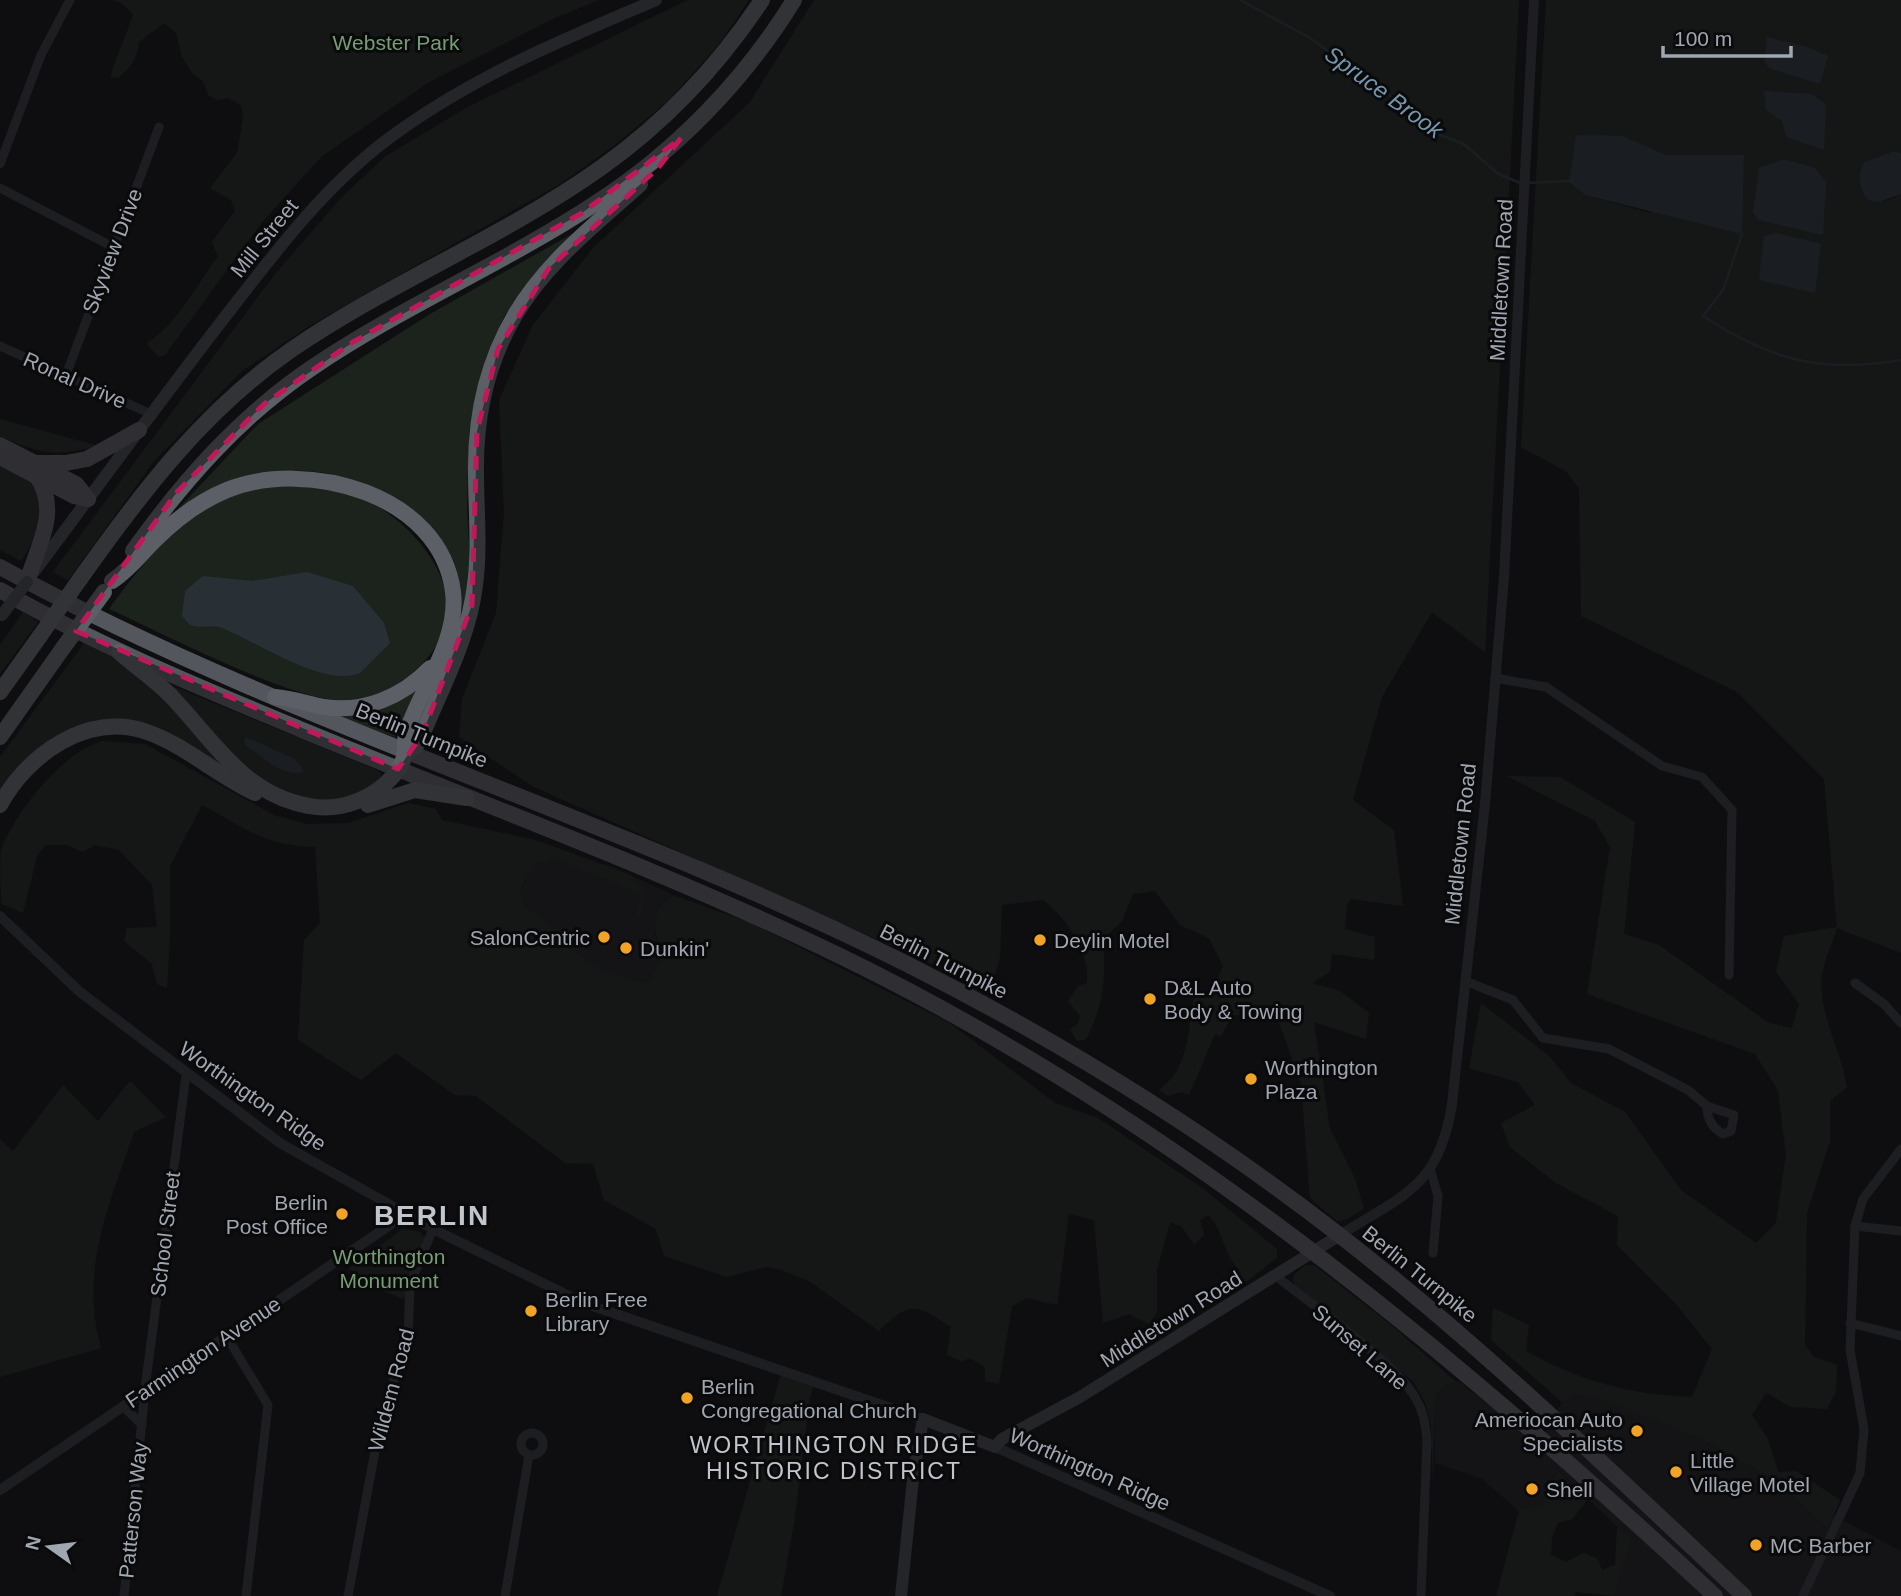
<svg xmlns="http://www.w3.org/2000/svg" width="1901" height="1596" font-family="Arial,sans-serif">
<style>
.built{fill:#1b1b1d}
.green{fill:#1c231c;fill-rule:evenodd}
.water{fill:#283036}
.lines{fill:none;stroke-linecap:round;stroke-linejoin:round}
.stream{stroke:#283036;stroke-width:2.5}
.minor{stroke:#303135;stroke-width:9}
.tertiary{stroke:#303135;stroke-width:10}
.secondary{stroke:#3e4045;stroke-width:12}
.trunk{stroke:#54565d;stroke-width:16}
.motorway{stroke:#5c5f66;stroke-width:16}
.secondary-bridge{stroke:#3e4045;stroke-width:12}
.motorway-bridge{stroke:#5c5f66;stroke-width:16}
.marked{fill:none;stroke:#c2185b;stroke-width:5;stroke-dasharray:14 9;stroke-linejoin:round}
.poi-dot{fill:#f1a326;stroke:#0a0a0b;stroke-width:2.5}
.labels{text-anchor:middle;dominant-baseline:central;stroke-width:6;stroke-linejoin:round;paint-order:stroke}
.park-label{font-size:21px;fill:#779d77;stroke:#0a0a0b}
.street-label{font-size:21px;fill:#a0a6b2;stroke:#0a0a0b}
.poi-label{font-size:21px;fill:#a0a6b2;stroke:#0a0a0b;text-anchor:start}
.water-label{font-size:23px;font-style:italic;fill:#7696ae;stroke:#0a0a0b}
.neighbourhood-label{font-size:23px;letter-spacing:2px;fill:#c1c5ce;stroke:#0a0a0b}
.district-label{font-size:28px;font-weight:bold;letter-spacing:2px;fill:#c1c5ce;stroke:#0a0a0b}
</style>
<rect width="100%" height="100%" fill="#0f0f11"/>
<g class="built">
<path d="M535 840 615 868 673 895 665 900 655 934 663 953 648 983 621 979 590 964 553 936 555 930 521 903 520 891 526 882Z"/>
<path d="M1458 1381 1539 1443 1562 1402 1576 1393 1608 1401 1698 1437 1777 1481 1827 1527 1833 1515 1901 1551V1596H1614L1630 1539 1559 1471 1541 1505 1519 1511 1482 1479 1435 1463V1396L1444 1386Z"/>
</g>
<g class="green">
<path d="M111 0H599L555 18 429 82 321 157 262 222 165 355 159 357 147 345 148 342C175 327 199 282 218 256L212 242 235 211 231 200 210 188 237 153 243 119 241 105 228 98 217 100 209 96 202 80 193 74 182 57 176 33 164 23 139 42C136 61 132 66 118 78L111 77C110 70 130 27 133 14L120 2Z"/>
<path d="M688 0H749L719 44 668 101 612 147 558 185 309 326 242 371 154 461 68 580 53 572 275 274 343 196 386 156 468 107Z"/>
<path d="M814 0H1519L1485 652 1432 612 1382 697 1353 800 1394 830 1403 906 1351 899 1347 904 1345 929 1375 937 1374 960 1332 954 1330 972 1312 983 1340 991 1369 1013 1366 1039 1314 1022 1330 1129 1355 1179 1364 1209 1345 1220 1337 1221 1310 1198 1301 1083 1275 1012 1266 1020 1255 1018 1253 1005 1245 1015H1233L1221 1036 1215 1034 1189 1095 1182 1092 1168 1096 1159 1090C1189 1070 1188 1029 1194 996L1213 989 1223 966 1209 938 1180 925 1155 891 1133 894 1122 921 1103 939C1106 977 1104 1005 1086 1039L1077 1041 1070 1029 1078 1024 1080 1016 1068 1001 1078 986 1087 983C1090 952 1067 918 1043 900L1002 905 1000 956 991 990 534 787 459 737 462 699 496 613 504 513 499 400 533 325 593 248 750 102Z"/>
<path d="M1546 0H1901V153L1894 151 1862 193C1874 206 1887 202 1901 194V953L1837 928C1832 943 1825 959 1822 975 1817 1011 1842 1052 1847 1087L1830 1101V1141L1807 1213 1805 1345 1814 1357 1837 1365 1836 1392 1827 1409 1791 1407 1766 1393 1752 1415 1768 1439 1778 1472 1796 1471 1840 1500 1828 1528 1777 1481 1698 1437 1608 1402 1576 1393 1562 1402 1491 1340 1493 1308 1529 1325 1526 1351C1582 1382 1627 1394 1692 1397L1712 1349 1675 1303 1617 1245 1618 1216 1556 1183 1510 1147 1501 1123 1535 1105 1518 1082 1469 1068 1481 1003 1550 1057 1571 1083 1625 1112 1681 1190 1756 1243 1776 1223 1786 1154 1778 1090 1755 1054 1587 994 1610 847 1595 821 1507 776 1560 777 1635 822 1624 934 1659 945 1769 1023 1792 1028 1799 1004 1776 972 1784 936 1837 927 1824 779 1737 692 1581 616 1579 489 1567 472 1521 447ZM1623 136 1666 155 1650 213 1585 195 1569 182Z"/>
<path d="M586 226 533 277 505 315 486 358 469 431 467 508 471 579 462 609C459 595 460 576 454 562 449 547 432 531 421 521 369 475 305 458 238 480 219 486 199 501 182 511L177 510 258 424 430 314Z"/>
<path d="M0 419 98 446C55 457 40 454 0 436Z"/>
<path d="M0 463C10 468 27 473 34 481 55 506 35 538 21 561L0 550Z"/>
<path d="M308 484C330 490 355 493 374 504 430 538 479 607 421 665 405 681 380 697 357 701 303 708 163 633 109 609 141 565 178 518 229 496 252 486 283 486 308 484Z"/>
<path d="M23 612 38 622 0 674V645Z"/>
<path d="M85 642 125 664 154 688 231 772 147 726 65 735 0 799V757Z"/>
<path d="M170 685 379 771 382 777 380 783C369 788 356 795 345 798 269 816 213 733 170 685Z"/>
<path d="M411 691H415L398 734 394 737 336 715Z"/>
<path d="M102 741 145 744 276 816 307 824 349 823 408 803 436 809 442 820 535 840 630 875 644 888 641 917 636 916 642 894 550 857 547 863 535 862 520 891 522 903 555 930 554 936C586 961 606 977 648 983L663 953C653 931 650 910 673 895L751 923 948 1022 1055 1103 1098 1118 1205 1190 1277 1249V1258L1235 1290 1229 1283 1239 1270C1224 1253 1223 1232 1209 1215L1200 1220 1204 1235 1194 1245 1182 1227 1170 1222 1157 1270V1312L1149 1324 1129 1314 1103 1323 1094 1220 1069 1214 1057 1305 1027 1298 1012 1306 999 1384 985 1381V1367L970 1358 962 1361 947 1355 951 1327C916 1304 909 1300 879 1331L809 1281 782 1270 766 1267 727 1277 664 1256 656 1229 604 1200 593 1164 565 1163 476 1096 455 1095 396 1053 361 1080 298 1040 304 940 320 923 315 847C261 845 246 828 202 805L170 866V937L167 988 157 984 152 964 124 941 127 928 157 927 152 885 119 850 95 845 83 852 67 845H45L37 856 23 913 2 904C0 891 0 863 1 850 16 811 62 753 102 741Z"/>
<path d="M130 1081 166 1117 134 1132C109 1205 79 1271 101 1348L0 1377V1139L13 1151 63 1085 98 1121Z"/>
<path d="M403 1229 420 1232 426 1240 407 1297 403 1299 368 1284 349 1268Z"/>
<path d="M1306 1265H1314L1391 1325 1456 1382 1444 1386 1435 1396 1433 1484 1431 1424 1425 1402 1413 1381 1298 1290 1293 1281 1295 1274Z"/>
<path d="M783 1367 815 1379 810 1397 794 1523 781 1596H717Z"/>
<path d="M1558 1471 1588 1499 1572 1519 1558 1523 1552 1538 1551 1555 1566 1562 1583 1553 1597 1558 1602 1570 1615 1565 1617 1527 1631 1539 1614 1596 1576 1592 1574 1596H1496L1519 1511 1541 1505Z"/>
</g>
<g class="water">
<path d="M1767 37 1804 46 1828 56 1820 84 1771 69 1764 62Z"/>
<path d="M1764 91 1811 94 1826 104 1824 150 1786 137 1782 121 1766 110Z"/>
<path d="M1576 135 1623 136 1666 155H1744L1742 234 1585 195 1569 182Z"/>
<path d="M1894 151 1901 153V194L1879 202 1868 200C1859 189 1857 176 1864 163Z"/>
<path d="M1784 159 1815 168 1826 182 1823 235 1758 220 1753 212 1759 168Z"/>
<path d="M1777 233 1821 244 1815 293 1759 280 1764 236Z"/>
<path d="M307 572 353 586 384 623 390 643 360 673C323 688 258 642 222 628 211 624 201 629 190 625L182 616 185 591 203 576 252 581Z"/>
<path d="M248 738 295 759 304 771C285 780 260 755 245 745L244 739Z"/>
</g>
<g class="lines">
<g class="stream">
<path d="M1240 0 1310 38 1393 98 1416 109 1440 135 1464 144 1497 173 1520 183"/>
<path d="M1527 183 1569 181"/>
<path d="M1742 234 1723 290 1703 316C1770 360 1822 374 1901 360"/>
</g>
<g class="minor">
<path d="M0 164 41 55 70 0"/>
<path d="M0 188 113 247"/>
<path d="M0 346 151 414"/>
<path d="M66 375 159 127"/>
<path d="M1495 678 1546 687 1662 766 1702 777 1732 810 1729 975"/>
<path d="M1465 981 1513 1000 1543 1038 1609 1049 1688 1090 1707 1106"/>
<path d="M1855 983 1884 1004 1901 1023"/>
<path d="M1707 1106 1734 1115 1731 1131 1723 1134C1712 1128 1707 1119 1707 1106Z"/>
<path d="M1431 1172 1438 1196 1433 1253"/>
<path d="M1855 1226 1901 1231"/>
<path d="M1277 1277C1311 1304 1398 1364 1416 1399 1424 1412 1426 1426 1427 1441L1421 1596"/>
<path d="M1850 1323 1901 1336"/>
<path d="M227 1337 268 1405 246 1596"/>
<path d="M123 1406 142 1425"/>
<circle cx="532" cy="1444" r="11"/>
<path d="M124 1596 146 1381 186 1075"/>
<path d="M348 1596 381 1419 408 1338 410 1284 433 1229"/>
<path d="M505 1596 529 1455"/>
<path d="M1803 1596 1860 1473 1864 1429 1850 1350 1855 1226 1863 1199 1901 1149"/>
</g>
<g class="tertiary">
<path d="M0 916 80 992 280 1143 433 1229 581 1302 923 1419"/>
<path d="M1340 1235C1405 1194 1439 1187 1452 1104L1485 804 1504 577 1534 0"/>
<path d="M995 1447 1330 1596"/>
<path d="M0 1490 406 1214"/>
</g>
<g class="secondary">
<path d="M34 572C96 489 157 405 221 322 271 258 319 192 384 142 467 79 561 40 656 0"/>
<path d="M901 1596 913 1479 923 1419 995 1447 1002 1439 1080 1397 1340 1235"/>
</g>
<g class="trunk">
<path d="M0 445 76 484 88 499"/>
<path d="M0 457 74 496 88 499"/>
<path d="M39 463H66L87 459 139 430"/>
<path d="M0 567C289 725 609 815 903 962 1056 1039 1203 1129 1338 1234 1481 1345 1612 1472 1744 1596"/>
<path d="M27 582C38 545 61 510 36 475"/>
<path d="M0 590C97 645 199 687 302 730 481 804 665 871 840 956 1168 1115 1450 1349 1715 1596"/>
</g>
<g class="motorway">
<path d="M133 551C183 481 240 416 313 367 403 306 505 263 596 203 676 151 744 81 794 0"/>
<path d="M80 579C141 493 203 411 291 350 390 282 504 237 602 167 665 122 719 65 762 0"/>
<path d="M112 581C129 570 140 555 154 541 175 520 200 501 227 490 307 458 441 494 453 592 459 640 422 686 407 731 401 750 411 754 394 775 374 799 340 812 309 806 244 795 213 740 171 696 155 680 136 667 119 652"/>
<path d="M0 692 40 636"/>
<path d="M275 697C292 698 308 704 324 707 364 713 402 697 430 668"/>
<path d="M0 737 63 648"/>
<path d="M407 751 416 746 422 735C442 687 469 637 475 585 480 548 476 510 476 473 475 417 487 363 515 315 547 261 595 225 640 184"/>
<path d="M0 805C27 755 88 711 147 732 185 745 218 776 255 793"/>
<path d="M368 805 415 790 467 798"/>
</g>
<path class="secondary-bridge" d="M2 615 27 582"/>
<g class="motorway-bridge">
<path d="M40 636 80 579"/>
<path d="M63 648 104 592"/>
</g>
</g>
<path d="M0 0H1901V1596H0ZM681 138 658 168 549 268 498 349 477 431 472 605 422 735 398 769 76 631 177 492 264 404 353 342 582 213Z" fill="#0f0f11" fill-opacity=".55" fill-rule="evenodd"/>
<path class="marked" d="M681 138 658 168 549 268 498 349 477 431 472 605 422 735 398 769 76 631 177 492 264 404 353 342 582 213Z"/>
<g class="poi-dot">
<circle cx="604" cy="937" r="7"/>
<circle cx="1040" cy="940" r="7"/>
<circle cx="626" cy="948" r="7"/>
<circle cx="1150" cy="999" r="7"/>
<circle cx="1251" cy="1079" r="7"/>
<circle cx="342" cy="1214" r="7"/>
<circle cx="531" cy="1311" r="7"/>
<circle cx="687" cy="1398" r="7"/>
<circle cx="1637" cy="1431" r="7"/>
<circle cx="1676" cy="1472" r="7"/>
<circle cx="1532" cy="1489" r="7"/>
<circle cx="1756" cy="1545" r="7"/>
</g>
<g class="labels">
<g class="park-label">
<text x="396" y="42">Webster Park</text>
<text x="389" y="1256">Worthington<tspan x="389" dy="24">Monument</tspan></text>
</g>
<g class="street-label">
<text transform="translate(264 238) rotate(-51)">Mill Street</text>
<text transform="translate(112 251) rotate(-69)">Skyview Drive</text>
<text transform="translate(1501 280) rotate(-87)">Middletown Road</text>
<text transform="translate(75 380) rotate(24)">Ronal Drive</text>
<text transform="translate(422 735) rotate(22)">Berlin Turnpike</text>
<text transform="translate(1460 844) rotate(-84)">Middletown Road</text>
<text transform="translate(944 961) rotate(27)">Berlin Turnpike</text>
<text transform="translate(253 1096) rotate(35)">Worthington Ridge</text>
<text transform="translate(165 1234) rotate(-83)">School Street</text>
<text transform="translate(1420 1274) rotate(39)">Berlin Turnpike</text>
<text transform="translate(1171 1319) rotate(-32)">Middletown Road</text>
<text transform="translate(1360 1347) rotate(41)">Sunset Lane</text>
<text transform="translate(203 1352) rotate(-34)">Farmington Avenue</text>
<text transform="translate(391 1390) rotate(-75)">Wildem Road</text>
<text transform="translate(1090 1469) rotate(24)">Worthington Ridge</text>
<text transform="translate(133 1510) rotate(-84)">Patterson Way</text>
</g>
<g class="poi-label">
<text x="590" y="937" text-anchor="end">SalonCentric</text>
<text x="1054" y="940">Deylin Motel</text>
<text x="640" y="948">Dunkin'</text>
<text x="1164" y="987">D&amp;L Auto<tspan x="1164" dy="24">Body &amp; Towing</tspan></text>
<text x="1265" y="1067">Worthington<tspan x="1265" dy="24">Plaza</tspan></text>
<text x="328" y="1202" text-anchor="end">Berlin<tspan x="328" dy="24">Post Office</tspan></text>
<text x="545" y="1299">Berlin Free<tspan x="545" dy="24">Library</tspan></text>
<text x="701" y="1386">Berlin<tspan x="701" dy="24">Congregational Church</tspan></text>
<text x="1623" y="1419" text-anchor="end">Ameriocan Auto<tspan x="1623" dy="24">Specialists</tspan></text>
<text x="1690" y="1460">Little<tspan x="1690" dy="24">Village Motel</tspan></text>
<text x="1546" y="1489">Shell</text>
<text x="1770" y="1545">MC Barber</text>
</g>
<g class="water-label">
<text transform="translate(1384 92) rotate(36)">Spruce Brook</text>
</g>
<g class="neighbourhood-label">
<text x="834" y="1445">WORTHINGTON RIDGE<tspan x="834" dy="26">HISTORIC DISTRICT</tspan></text>
</g>
<g class="district-label">
<text x="432" y="1215">BERLIN</text>
</g>
</g>
<g transform="translate(49 1547) rotate(284)" stroke="#0a0a0b" stroke-width="5" paint-order="stroke">
<path d="M0-5L12 26L0 18L-12 26Z" fill="#a0a6b2"/>
<text y="-10" font-size="19" font-weight="bold" text-anchor="middle" fill="#a0a6b2">N</text>
</g>
<path d="M1663 46v10h128v-10" fill="none" stroke="#a0a6b2" stroke-width="3.5"/>
<text x="1674" y="46" font-size="21" fill="#a0a6b2" stroke="#0a0a0b" stroke-width="5" paint-order="stroke">100 m</text>
</svg>
